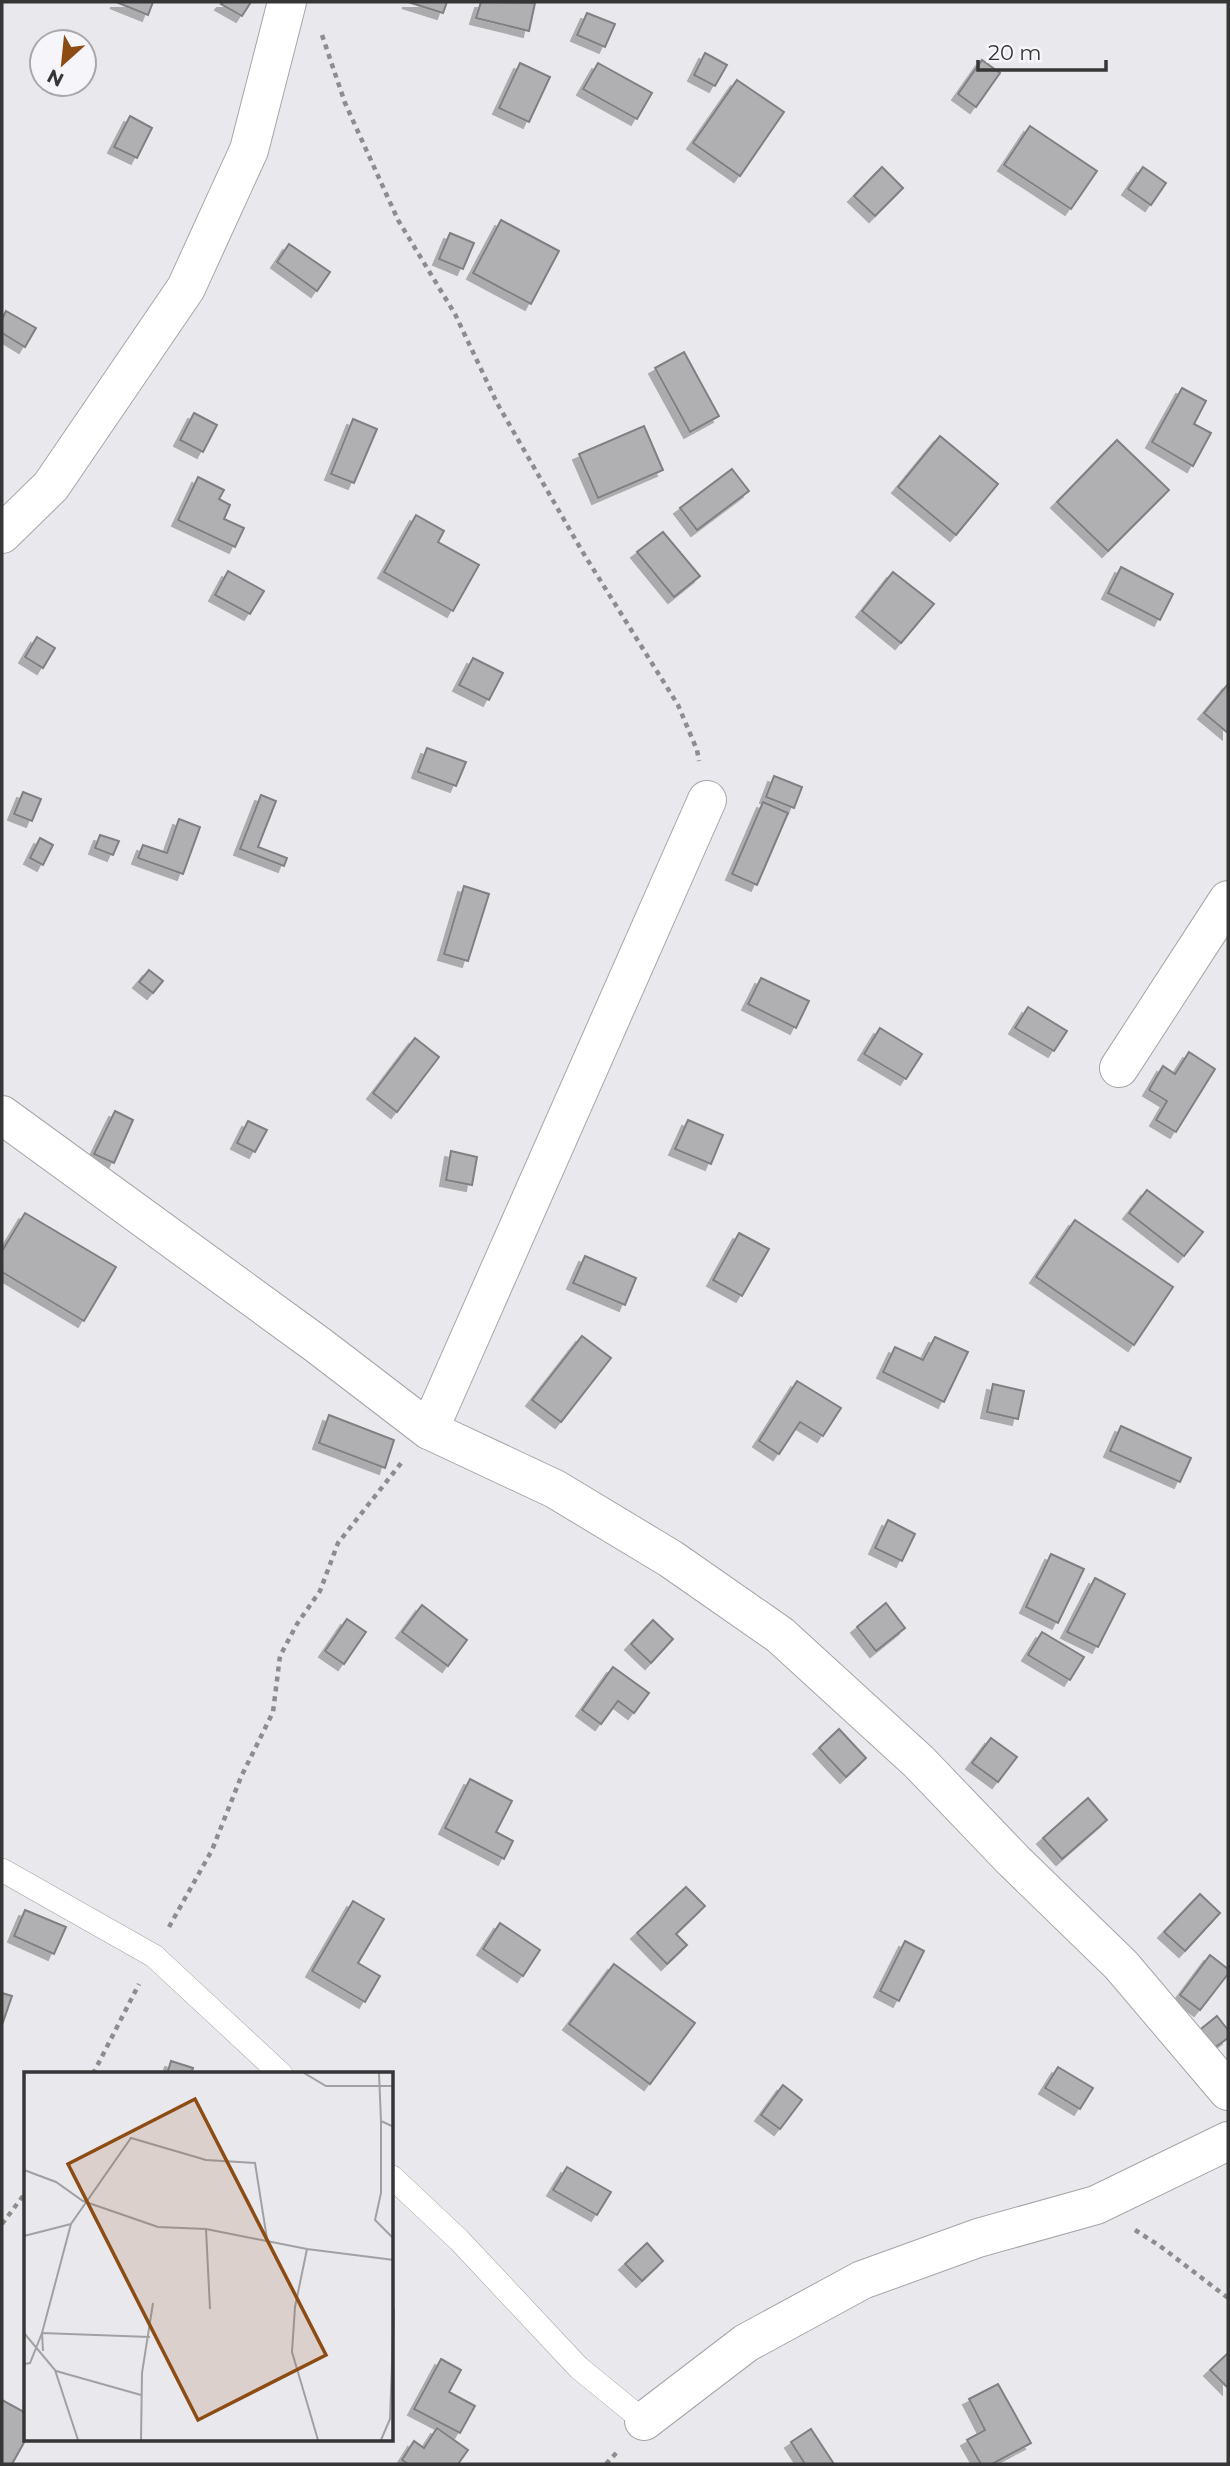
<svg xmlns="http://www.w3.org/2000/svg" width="1230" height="2466" font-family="Montserrat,sans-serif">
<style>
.building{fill:#b0b0b3;stroke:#808083;stroke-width:2;filter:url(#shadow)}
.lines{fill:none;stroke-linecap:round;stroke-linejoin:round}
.lane-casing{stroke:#a6a5a9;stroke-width:24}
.street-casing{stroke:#a6a5a9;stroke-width:40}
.path{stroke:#8d8c8e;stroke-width:4.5;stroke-dasharray:5 5;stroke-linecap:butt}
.lane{stroke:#fff;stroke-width:23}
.street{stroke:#fff;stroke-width:38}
.inset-road{fill:none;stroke:#a1a1a4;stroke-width:2}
.view{fill:#8c4c14;fill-opacity:0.15;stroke:#8c4c14;stroke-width:3.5}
.inset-edge{fill:none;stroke:#363637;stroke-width:3.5}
</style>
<defs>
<filter id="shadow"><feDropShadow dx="-6" dy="6" stdDeviation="0" flood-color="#0004"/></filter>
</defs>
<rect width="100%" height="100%" fill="#e9e8ec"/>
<g class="building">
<path d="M116 2H153L148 15Z"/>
<path d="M223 2H251L242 16 221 4Z"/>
<path d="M408 2H447L443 13Z"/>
<path d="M481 2 535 3 529 31 476 18Z"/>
<path d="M587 13 615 24 605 47 577 35Z"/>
<path d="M705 53 727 65 715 86 694 75Z"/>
<path d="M982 60 1000 73 976 107 958 94Z"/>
<path d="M520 63 550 77 529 122 499 108Z"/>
<path d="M598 63 652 93 637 119 583 89Z"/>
<path d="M737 80 784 112 740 176 693 143Z"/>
<path d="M130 116 152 128 137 158 114 147Z"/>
<path d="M1030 126 1097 171 1071 209 1004 165Z"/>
<path d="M882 167 903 188 875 216 854 196Z"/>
<path d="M1143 167 1166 183 1151 205 1128 189Z"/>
<path d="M501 220 559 251 531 304 473 273Z"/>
<path d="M450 233 474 243 463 269 439 259Z"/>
<path d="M289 244 330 272 317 291 277 262Z"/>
<path d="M6 311 36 328 25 347 2 333V319Z"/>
<path d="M684 352 719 416 690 432 655 368Z"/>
<path d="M1182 388 1206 401 1194 424 1211 433 1193 466 1152 442Z"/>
<path d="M194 413 217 425 203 452 180 440Z"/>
<path d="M353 419 377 429 354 483 331 474Z"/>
<path d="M644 426 663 470 598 498 579 454Z"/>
<path d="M940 436 998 484 956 535 898 487Z"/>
<path d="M1117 440 1169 490 1108 551 1057 502Z"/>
<path d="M732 469 749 491 697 530 680 508Z"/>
<path d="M198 477 224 490 219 499 230 505 224 519 244 528 235 547 178 520Z"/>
<path d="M416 515 444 531 438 542 479 565 453 611 384 572Z"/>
<path d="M663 532 700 576 674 597 637 552Z"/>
<path d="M1121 567 1173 594 1160 620 1108 593Z"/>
<path d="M228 571 264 591 250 614 215 595Z"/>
<path d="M893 572 934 604 901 643 862 611Z"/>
<path d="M37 637 55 648 43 668 25 657Z"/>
<path d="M473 658 503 673 489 700 459 685Z"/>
<path d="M1228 684V733L1204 713Z"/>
<path d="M427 748 466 762 456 786 418 772Z"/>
<path d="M774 776 802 787 794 808 766 797Z"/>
<path d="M23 792 41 799 32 821 14 814Z"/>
<path d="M261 795 276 801 258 847 287 858 284 866 240 849Z"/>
<path d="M763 802 788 813 757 885 732 874Z"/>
<path d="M179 819 200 827 183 874 138 858 143 845 167 853Z"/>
<path d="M100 835 119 841 113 855 95 848Z"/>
<path d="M40 838 53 845 43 865 30 858Z"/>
<path d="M464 886 489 894 468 961 444 954Z"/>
<path d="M149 970 163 981 153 993 139 982Z"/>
<path d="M761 978 809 1001 796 1028 748 1004Z"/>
<path d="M1028 1007 1067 1031 1054 1051 1015 1028Z"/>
<path d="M880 1028 922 1054 906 1079 864 1054Z"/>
<path d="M415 1038 439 1057 397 1112 373 1093Z"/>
<path d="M1189 1052 1215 1069 1176 1132 1156 1120 1167 1101 1149 1090 1163 1066 1175 1074Z"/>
<path d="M115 1111 133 1120 114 1163 94 1154Z"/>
<path d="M688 1120 723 1135 711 1164 675 1149Z"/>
<path d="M248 1121 267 1130 255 1152 237 1143Z"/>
<path d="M451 1151 477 1157 472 1185 446 1180Z"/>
<path d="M1147 1190 1203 1232 1184 1256 1129 1213Z"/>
<path d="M25 1213 116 1267 84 1321 2 1272V1251Z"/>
<path d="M1075 1220 1173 1287 1134 1345 1036 1277Z"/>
<path d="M739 1233 769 1249 742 1296 713 1280Z"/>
<path d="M585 1256 636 1278 625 1305 573 1283Z"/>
<path d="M582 1336 611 1358 561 1422 532 1400Z"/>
<path d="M935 1337 968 1352 944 1402 883 1372 895 1347 923 1360Z"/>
<path d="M797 1381 841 1408 823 1436 800 1422 779 1454 759 1441Z"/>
<path d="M993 1384 1024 1391 1018 1419 987 1412Z"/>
<path d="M329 1415 394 1440 385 1468 319 1443Z"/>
<path d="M1121 1426 1191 1458 1180 1482 1110 1451Z"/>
<path d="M888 1520 915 1534 902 1561 875 1548Z"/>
<path d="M1051 1554 1084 1569 1058 1623 1026 1607Z"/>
<path d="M1095 1578 1125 1594 1098 1647 1067 1632Z"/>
<path d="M886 1603 905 1628 876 1651 857 1627Z"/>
<path d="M422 1605 467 1640 448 1666 402 1632Z"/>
<path d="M347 1619 366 1632 344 1664 325 1651Z"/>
<path d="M653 1620 673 1639 651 1663 631 1644Z"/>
<path d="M1042 1632 1084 1657 1070 1680 1028 1655Z"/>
<path d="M613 1667 649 1693 634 1713 618 1701 601 1724 582 1710Z"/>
<path d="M839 1729 866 1758 846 1777 819 1748Z"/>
<path d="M991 1738 1017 1757 998 1782 972 1763Z"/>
<path d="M470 1779 512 1801 496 1832 513 1841 504 1859 445 1828Z"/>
<path d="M1088 1798 1107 1820 1062 1859 1043 1838Z"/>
<path d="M686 1887 705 1906 676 1934 687 1945 667 1964 637 1933Z"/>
<path d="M1200 1894 1220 1913 1185 1951 1164 1932Z"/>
<path d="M353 1901 384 1919 358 1963 380 1976 365 2002 312 1971Z"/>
<path d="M25 1910 66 1927 54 1954 14 1936Z"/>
<path d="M500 1923 540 1950 523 1976 483 1949Z"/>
<path d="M905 1941 924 1951 899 2001 880 1991Z"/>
<path d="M1210 1955 1228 1969V1974L1200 2010 1180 1995Z"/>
<path d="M614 1964 695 2023 650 2084 569 2024Z"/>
<path d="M2 1993 12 1996 2 2025Z"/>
<path d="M1217 2016 1228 2030V2038L1210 2051 1196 2033Z"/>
<path d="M171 2061 193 2068 191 2074H167Z"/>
<path d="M1058 2067 1093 2088 1080 2109 1045 2088Z"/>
<path d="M783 2085 802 2100 780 2129 761 2115Z"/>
<path d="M567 2167 611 2192 597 2215 553 2190Z"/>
<path d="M647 2243 663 2261 642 2281 625 2264Z"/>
<path d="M1228 2353V2388L1210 2370Z"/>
<path d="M441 2359 461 2370 449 2392 475 2406 460 2433 414 2409Z"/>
<path d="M998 2384 1031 2443 992 2464H981L967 2440 985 2430 969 2399Z"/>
<path d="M2 2400 26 2413V2439L12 2464H2Z"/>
<path d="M437 2428 468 2450 458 2464H408L402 2460 414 2441 424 2448Z"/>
<path d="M811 2429 834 2464H805L791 2442Z"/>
</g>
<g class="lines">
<g class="lane-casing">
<g id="lane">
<path d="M2 1870 154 1956 281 2074"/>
<path d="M392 2177 459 2240 579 2368 644 2421"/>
</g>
</g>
<g class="street-casing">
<g id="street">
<path d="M2 534 51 486 186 288 249 150 287 2"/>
<path d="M1119 1068 1228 900"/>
<path d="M2 1115 318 1345 429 1430 555 1489 671 1559 780 1635 919 1762 1013 1860 1121 1965 1228 2091"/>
<path d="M429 1430 707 800"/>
<path d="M644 2421 746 2343 862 2280 978 2238 1096 2205 1228 2141"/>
</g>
</g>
<g class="path">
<path d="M322 35 345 103 398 220 455 314 497 403 582 551 678 705 697 750 699 761"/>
<path d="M169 1927 212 1850 241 1777 273 1712 280 1656 297 1624 320 1591 338 1543 402 1462"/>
<path d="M93 2074 139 1984"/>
<path d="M2 2224 26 2192"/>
<path d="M1135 2230 1160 2246 1228 2298"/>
<path d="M606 2464 618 2451"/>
</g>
<use href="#lane" class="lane"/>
<use href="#street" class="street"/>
</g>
<g transform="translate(24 2072)">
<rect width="369" height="369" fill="#e9e8ec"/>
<path class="inset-road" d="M280 1 302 14H370M355 1 357 49 370 55M357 49V121L351 148 370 167M0 98 32 110 59 129 134 155 182 157 283 177 370 188M182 157 186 237M0 164 47 152M283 177 271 235 268 280 294 368M0 261 31 298 54 368M19 279 18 261 126 265M0 292 6 291 18 261 47 152 107 66 182 88 231 91 243 167M32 299 117 323M117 368 118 301 129 231M357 368 366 347 370 237"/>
<path class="view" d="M171 27 302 283 174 348 44 92Z"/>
<rect width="369" height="369" class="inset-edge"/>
</g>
<rect width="1230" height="2466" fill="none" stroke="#363637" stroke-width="7"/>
<g transform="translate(63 63) rotate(207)"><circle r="33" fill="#f6f5f9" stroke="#a9a9ab" stroke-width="2"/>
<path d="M0-5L12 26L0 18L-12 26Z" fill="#8c4c14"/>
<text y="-10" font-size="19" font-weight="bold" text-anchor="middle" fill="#363637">N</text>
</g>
<path d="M978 60v10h128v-10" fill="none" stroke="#363637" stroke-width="3.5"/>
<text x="988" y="60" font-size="21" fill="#363637" stroke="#f6f5f9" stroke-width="5" paint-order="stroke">20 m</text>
</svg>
